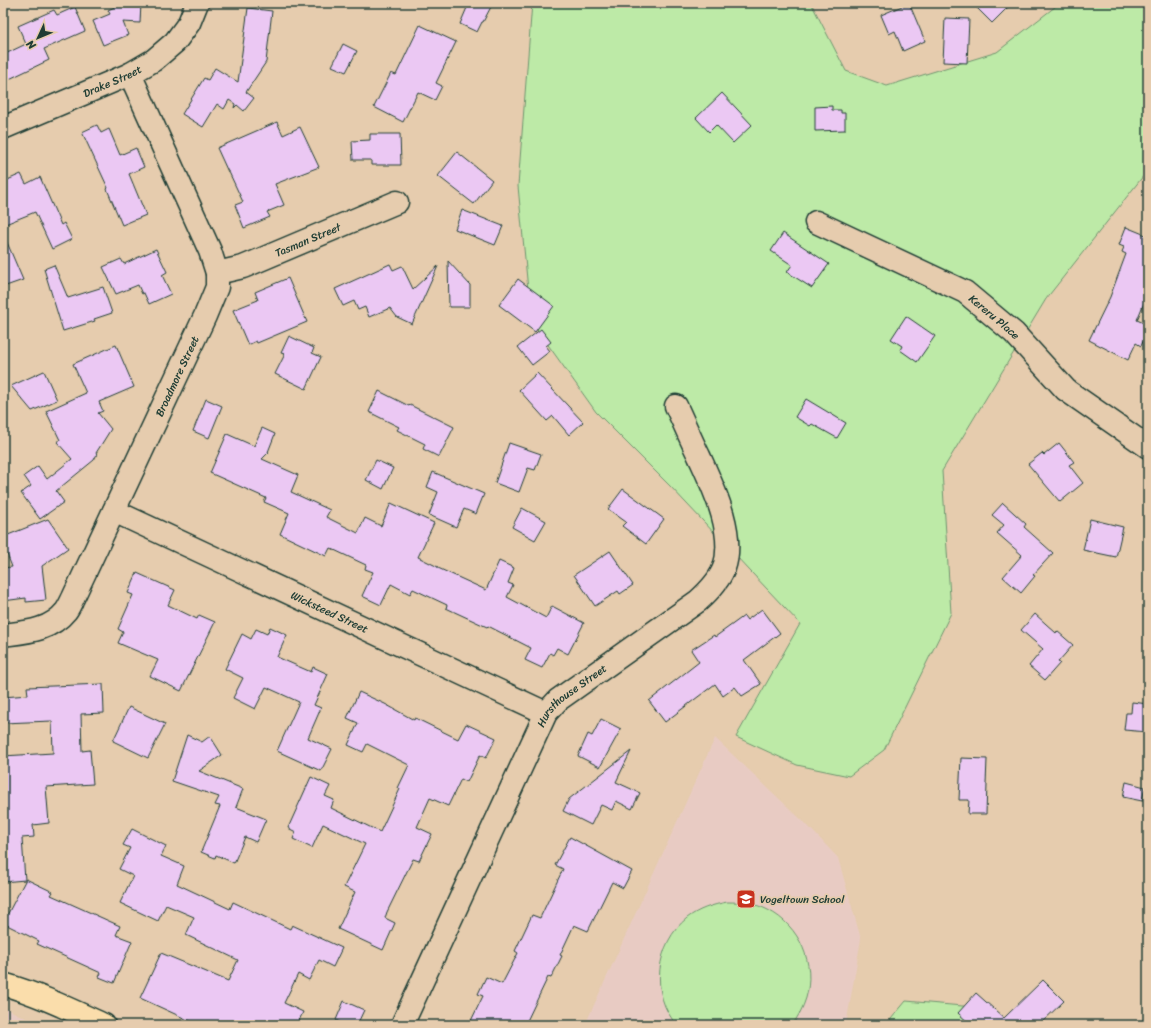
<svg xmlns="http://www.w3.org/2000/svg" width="1151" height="1028" font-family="Sriracha,sans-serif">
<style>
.built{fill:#e8cbc3}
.green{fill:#bdeaa7;stroke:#6e946e}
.building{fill:#ebc8f3;stroke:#1f3d34}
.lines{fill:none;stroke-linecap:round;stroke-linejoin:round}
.minor-casing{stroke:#1f3d34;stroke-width:25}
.major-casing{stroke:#1f3d34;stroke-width:25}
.minor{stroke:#e6ccae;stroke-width:22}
.major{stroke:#faddab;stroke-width:22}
.labels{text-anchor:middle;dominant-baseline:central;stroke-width:3.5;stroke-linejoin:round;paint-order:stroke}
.street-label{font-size:11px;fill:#1f3d34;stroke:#e6ccae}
.poi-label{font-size:11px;fill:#1f3d34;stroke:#e6ccae;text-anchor:start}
</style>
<rect width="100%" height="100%" fill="#e6ccae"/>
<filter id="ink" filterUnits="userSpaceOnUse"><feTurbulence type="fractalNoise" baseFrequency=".025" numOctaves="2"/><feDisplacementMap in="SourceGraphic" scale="8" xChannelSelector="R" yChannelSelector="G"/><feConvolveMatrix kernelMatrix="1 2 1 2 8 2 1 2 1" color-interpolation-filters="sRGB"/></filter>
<g filter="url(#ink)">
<g class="built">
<path d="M715 738 808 826 838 858 861 939 846 1025H585Z"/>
<path d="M3 1007 40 1025H3Z"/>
</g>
<g class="green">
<path d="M532 3H811L846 71 887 86 997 52 1060 3H1148V170L1046 299 942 471 951 613 884 750 849 776 797 765 736 737 800 624 670 486 596 412 531 321 518 186Z"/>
<path d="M727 902C741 902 755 903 768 910 800 926 816 964 806 998 803 1008 798 1017 792 1025H677C649 995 656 943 687 918 699 909 712 905 727 902Z"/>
<path d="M906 1001 985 1008 996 1025H886Z"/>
</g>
<g class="building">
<path d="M123 3H141L140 23 123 22 128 35 103 45 93 21 110 14 108 10Z"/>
<path d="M469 3H493L483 22H482L477 32 460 24Z"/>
<path d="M909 3 925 41 903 51 895 31 889 34 881 15Z"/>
<path d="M972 3H1012L992 23Z"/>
<path d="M75 7 85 31 44 49 49 60 3 82V55L26 44 18 26 54 10 57 15Z"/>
<path d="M248 8 272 11 266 62 246 92 254 98 244 111 237 105 234 108 235 104 229 100 224 109 217 104 203 127 182 114 204 78 208 80 215 68 238 82Z"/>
<path d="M945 18 969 19 967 63 943 62Z"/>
<path d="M420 25 456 42 436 83 442 86 435 100 418 92 403 122 374 107 391 73 396 75Z"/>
<path d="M343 44 357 51 346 72 332 66Z"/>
<path d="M722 93 752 125 733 143 716 125 709 132 696 118Z"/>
<path d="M832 106V110H841V113H845V130L815 131V107Z"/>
<path d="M277 122 283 135 300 127 319 167 275 184 284 205 267 212 270 217 244 228 235 205 243 202 229 172H228L217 148Z"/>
<path d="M97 125 101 133 109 129 120 155 136 148 144 167 129 174 146 215 122 225 107 189 108 188 82 132Z"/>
<path d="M370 134H400L401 165H371V160H353L352 141 370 140Z"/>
<path d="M457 152 492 180 474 204 438 176Z"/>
<path d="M21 174 26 184 40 177 61 225 64 223 72 239 52 249 35 212 3 225V182Z"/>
<path d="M462 210 503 226 495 245 455 229Z"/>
<path d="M1126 227 1148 236V293L1137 320 1148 325V330L1141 346 1136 343 1128 360 1089 340 1110 297 1126 254 1122 252 1124 247 1119 245Z"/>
<path d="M3 233 23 280 3 287Z"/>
<path d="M783 233 829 264 812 288 787 272 792 265 771 251Z"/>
<path d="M156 249 167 272 162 275 171 294 149 304 144 293 142 294 138 285 116 294 103 267 121 259 124 264Z"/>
<path d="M448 261 470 285V307H449Z"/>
<path d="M390 264 393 270 402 266 413 289 438 266 412 324 397 317 390 308 369 317 365 307 358 310 354 301 343 306 335 289Z"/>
<path d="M54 265 68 298 103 287 112 313 94 319 95 321 63 331 44 269Z"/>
<path d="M288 278 307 322 257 343 256 341 248 345 233 310 258 300 255 292Z"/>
<path d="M518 279 554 306 535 332 499 305Z"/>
<path d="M906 316 935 336 917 362 900 350 902 346 891 339Z"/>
<path d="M541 329 551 342 546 346 550 351 532 365 518 347Z"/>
<path d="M289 336 314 348 312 353 321 357 306 389 275 374 285 354 281 353Z"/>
<path d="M116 345 134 387 99 402 103 411 98 413 111 429 96 453 97 454 94 460 56 491 64 502 40 519 21 493 31 486 24 476 38 466 47 479 72 459 57 442 60 440 46 411 86 393 73 364Z"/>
<path d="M44 371 57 400 32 411 11 386Z"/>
<path d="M537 373 583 422 569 435 553 416 547 421 519 390Z"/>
<path d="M379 391 409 406 410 405 454 427 439 457 423 449 425 444 397 430 399 427 369 412Z"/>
<path d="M206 399 222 406 209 438 193 431Z"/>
<path d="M806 399 846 423 837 438 812 424 810 426 795 417Z"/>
<path d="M262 428 275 434 268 452H269L262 459 298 475 291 492 330 510 326 517 358 533 365 518 381 526 391 503 434 523 418 557 438 567V568L486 590 499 561 514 568 508 583 513 585 507 597 546 618 552 606 584 623 568 654 557 648 553 655 550 653 542 668 525 660 531 648 488 626 487 627 446 608 447 605 413 589 410 594 391 584 381 605 362 596 373 572 365 569 366 565 330 548 326 556 280 534 289 513 264 502 266 498 210 473 227 434 254 446Z"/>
<path d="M509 443 541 454 535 470 528 468 519 492 495 483Z"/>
<path d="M1059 443 1074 462 1069 465 1083 483 1060 502 1028 464 1042 453 1044 455Z"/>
<path d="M376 460 393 468 383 489 366 480Z"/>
<path d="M433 472 484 494 476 514 464 509 456 527 429 515 438 492 427 487Z"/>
<path d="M623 489 664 519 646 544 622 526 626 522 608 509Z"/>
<path d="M1003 503 1026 524 1024 527 1053 553 1033 575 1035 576 1021 593 1003 577 1022 555 997 533 1004 525 992 515Z"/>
<path d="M522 508 546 521 535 540 512 527Z"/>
<path d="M48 519 68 548 42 566 46 600 26 602V598L3 601V568L12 567 3 544V537Z"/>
<path d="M1090 519 1123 527 1116 557 1083 550Z"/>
<path d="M610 551 633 585 620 594 618 591 595 606 574 575Z"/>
<path d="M137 573 175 590 168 605 197 619 199 615 215 622 181 691 150 676 158 660 118 643 123 632 118 629 133 595 128 593Z"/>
<path d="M762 609 780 633 744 660 761 684 742 696 735 687 723 696 715 684 665 722 649 701 699 662 691 650 714 635 715 637 744 616 747 620Z"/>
<path d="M1035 614 1056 633 1057 631 1073 645 1058 662 1060 663 1045 680 1029 666 1043 649 1021 630Z"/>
<path d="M270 627 287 635 277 657 311 672 313 667 328 674 314 705 321 708 308 738 332 749 321 771 277 751 299 702 266 687 255 709 233 698 243 678 225 669 242 634 251 639 256 629 267 634Z"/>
<path d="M103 684 104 713 81 714 82 751 90 750 93 784 46 787 49 823 33 825 34 837 22 838 25 880 3 882V756L53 753 52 721 3 723V697L28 695 27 687Z"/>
<path d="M359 692 385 704 414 720 415 718 458 739 466 724 496 738 486 758 480 755 467 782 461 779 448 806 430 798 417 827 432 834 419 861 413 859 387 912 385 918 395 923 383 950 338 929 355 892 344 887 365 844 323 824 312 848 293 839 296 832 288 828 311 777 330 786 325 796 334 800 331 808 380 832 400 789 398 788 409 765 367 744 363 752 348 745 358 723 347 718Z"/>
<path d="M1132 702 1148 704V732L1124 730 1126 713H1131Z"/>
<path d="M129 707 165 724 148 758 113 741Z"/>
<path d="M601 719 621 729 600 767 578 756 588 734 592 736Z"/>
<path d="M187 735 202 742 210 736 222 755 199 771 243 789 236 807 266 819 256 842 245 837 234 863 216 855 215 858 201 852 220 806 215 805 219 797 172 781Z"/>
<path d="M631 751 616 782 640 793 632 809 616 801 612 810 601 805 591 825 563 811 569 799Z"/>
<path d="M961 758 987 759 986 784H987L986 814H968L969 800H959Z"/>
<path d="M1126 782 1145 787 1142 801 1123 797Z"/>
<path d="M132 829 166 846 161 856 184 866 177 884 230 909 233 902 290 929 292 925 342 948 333 967 319 960 309 980 298 974 284 1003 303 1012 297 1025H199L140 998 161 953 228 981 238 960 186 935 194 917 166 905 158 921 120 903 133 876 119 869 130 848 123 845Z"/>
<path d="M570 837 632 871 623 888 612 882 588 931 574 925 560 955 562 956 551 978 548 977 525 1025H469L483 996 478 994 486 977 502 984 518 953 515 951 532 915 540 918 563 869 555 865Z"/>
<path d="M26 879 53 892 51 895 120 926 116 935 132 941 114 983 99 977 101 973 37 944 39 941 3 923Z"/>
<path d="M1043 980 1064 1001 1039 1025H971L958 1013 976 993 1004 1018Z"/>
<path d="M344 1001 364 1010 357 1025H345L336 1020Z"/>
</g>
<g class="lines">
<g class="minor-casing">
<g id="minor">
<path id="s1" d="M3 128 130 74 154 60 175 42 189 23 197 3"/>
<path id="s2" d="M816 222 965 292 1014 333 1066 390 1148 447"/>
<path id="s3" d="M217 273 243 267 255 262 397 202"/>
<path id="s4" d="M114 511 546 713"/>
<path id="s5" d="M3 635C26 632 50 631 66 611 69 607 71 602 73 598L205 316 217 287V273L210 251 130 74"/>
<path id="s6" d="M402 1025 546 713 558 700 698 601C708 592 719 581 724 568 736 533 713 487 699 456 691 440 684 423 676 406"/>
</g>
</g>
<g class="major-casing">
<path id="major" d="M3 984C38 994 71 1010 104 1025"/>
</g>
<use href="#minor" class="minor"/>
<use href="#major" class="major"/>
</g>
</g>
<defs>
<g id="school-square" transform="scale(1)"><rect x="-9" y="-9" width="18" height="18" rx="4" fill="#c8321e" stroke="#e6ccae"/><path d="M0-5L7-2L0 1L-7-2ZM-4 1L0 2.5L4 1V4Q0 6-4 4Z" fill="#fff"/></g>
</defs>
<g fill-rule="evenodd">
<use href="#school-square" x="746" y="899"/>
</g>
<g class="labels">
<g class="street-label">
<text stroke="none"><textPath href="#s1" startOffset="119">Drake Street</textPath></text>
<text stroke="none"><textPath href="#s3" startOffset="97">Tasman Street</textPath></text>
<text stroke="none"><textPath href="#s2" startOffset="203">Kereru Place</textPath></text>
<text stroke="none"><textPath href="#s5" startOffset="329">Broadmore Street</textPath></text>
<text stroke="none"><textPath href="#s4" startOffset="238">Wicksteed Street</textPath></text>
<text stroke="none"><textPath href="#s6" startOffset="374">Hursthouse Street</textPath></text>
</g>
<g class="poi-label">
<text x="760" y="899">Vogeltown School</text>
</g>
</g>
<rect width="1151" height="1028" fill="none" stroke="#e6ccae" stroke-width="16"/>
<rect x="8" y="8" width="1135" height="1012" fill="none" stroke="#1f3d34" stroke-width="1.5" filter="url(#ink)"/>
<g transform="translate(38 38) rotate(226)" stroke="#e6ccae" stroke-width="3" paint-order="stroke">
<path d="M0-3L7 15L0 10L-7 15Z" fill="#1f3d34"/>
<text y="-6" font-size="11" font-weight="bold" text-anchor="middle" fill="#1f3d34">N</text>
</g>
</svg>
